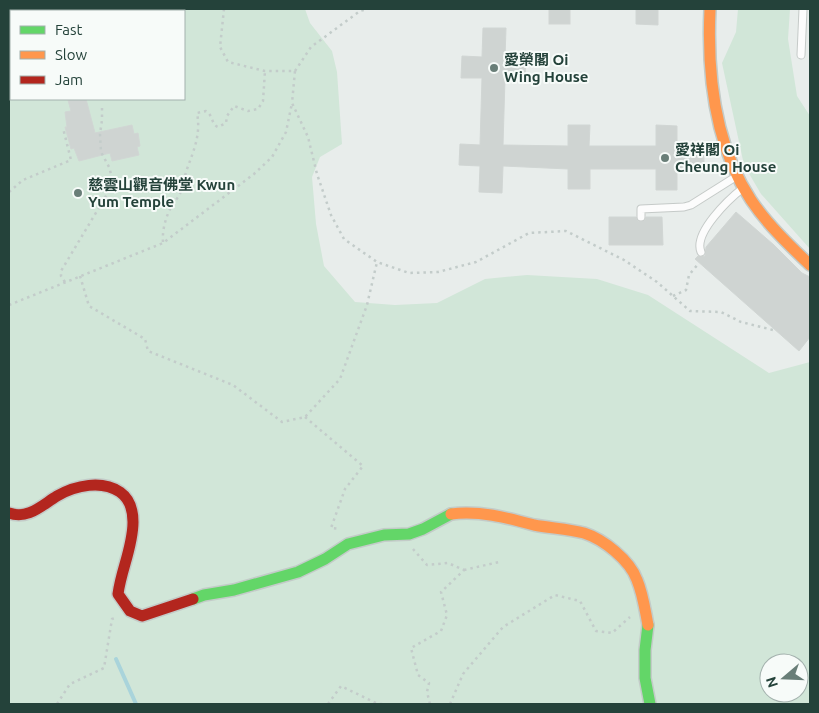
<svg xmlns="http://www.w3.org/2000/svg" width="819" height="713" font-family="Ubuntu,'Noto Sans TC',sans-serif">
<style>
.green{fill:#d1e6d8;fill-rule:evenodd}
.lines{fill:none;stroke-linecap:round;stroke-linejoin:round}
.stream{stroke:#a9d4db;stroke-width:4}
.building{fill:#cfd4d2;stroke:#d1d6d4}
.lane-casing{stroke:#c5cac8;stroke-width:9}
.fast-casing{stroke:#c3cbc8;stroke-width:14}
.slow-casing{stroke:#c3cbc8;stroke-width:14}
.jam-casing{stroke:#c3cbc8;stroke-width:14}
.path{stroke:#c3ccca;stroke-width:2.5;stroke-dasharray:2.5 4;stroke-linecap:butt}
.lane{stroke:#fcfcfc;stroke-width:7}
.fast{stroke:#63d668;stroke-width:11}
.slow{stroke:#ff974d;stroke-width:11}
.jam{stroke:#b3261e;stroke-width:11}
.poi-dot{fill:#697e78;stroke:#f7fbf9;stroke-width:2}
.labels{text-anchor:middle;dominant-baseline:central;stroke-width:4;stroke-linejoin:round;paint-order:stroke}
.poi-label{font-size:15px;font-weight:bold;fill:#24423a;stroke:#f7fbf9;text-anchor:start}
</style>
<rect width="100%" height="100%" fill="#e8edeb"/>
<g class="green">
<path d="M9 9H305L310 23 332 51 337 72 342 144 320 157 312 177 316 224 324 266 355 302 395 305 437 303 485 279 527 275 597 279 648 295 769 373 810 362V704H9ZM11 11H184V99H11ZM769 663H799V693H769Z"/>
<path d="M738 9H790L788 39 797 96 810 116V249L761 194 744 165 722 63 736 32Z"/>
</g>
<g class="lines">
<path class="stream" d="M116 659 136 704"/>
</g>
<g class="building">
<rect x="549" y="9" width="21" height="15"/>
<path d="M636 9H658V25L636 24Z"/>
<path d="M483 28H506L505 57 526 58 525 79 505 78 503 145 568 146V125H590L589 146H656V125L677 126V146L704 147V170L677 169V190H656V169H590V189H568V169L503 166 502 193 479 192 480 166 459 165 460 144 480 145 482 78H461L462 56 482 57Z"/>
<path d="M74 99H86L95 133 132 125 134 134 138 133 140 146 137 147 139 155 112 161 110 153 79 161 74 148 71 149 65 127H67L65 112 71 111 68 100Z"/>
<path d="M736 212 774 245 802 273 810 277V337L799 351 695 259 698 256 701 257 705 256 706 247Z"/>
<path d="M609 217H636L638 221 641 222 645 220 646 217H662L663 245H609Z"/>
</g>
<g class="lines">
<g class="lane-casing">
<g id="lane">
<path d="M801 55 803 9"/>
<path d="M641 217V209L684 207 691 205 737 176"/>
<path d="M701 252C693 233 729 199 743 188"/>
</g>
</g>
<g class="fast-casing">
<g id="fast">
<path d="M193 599 204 595 234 590 298 572 325 559 348 544 384 535 409 534 423 529 451 514"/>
<path d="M648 625 645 650V678L650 704"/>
</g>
</g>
<g class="slow-casing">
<g id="slow">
<path d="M710 9C707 74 714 144 751 200 767 224 789 245 810 265"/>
<path d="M451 514C479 510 508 518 534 525 550 528 569 529 584 533 603 539 630 560 637 580 643 594 645 610 648 625"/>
</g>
</g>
<g class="jam-casing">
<path id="jam" d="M9 513C28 520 42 505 57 496 76 485 102 480 120 492 130 499 133 510 133 522 133 547 121 570 118 594L130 611 142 616 193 599"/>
</g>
<g class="path">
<path d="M224 9 220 47 228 62 265 71H295L292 103"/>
<path d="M295 71 311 47 360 11 367 9"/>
<path d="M9 192 23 180 71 160 63 128"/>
<path d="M163 242C162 230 166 216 172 205 174 201 177 199 179 196 183 187 184 178 187 169 194 150 201 134 197 113L206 111C213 115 211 124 218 127L226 123 227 116 234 106 248 111 258 109 263 101 265 71"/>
<path d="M80 276 89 306 145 339 148 351 233 385 282 422 305 417 340 379 367 305 377 262"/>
<path d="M65 282 61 276V271L109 191 111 174 109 167 101 152 100 134 102 120V104"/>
<path d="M673 296 686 290 689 275 699 263"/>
<path d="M9 305 163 243 254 174 272 157 286 132 292 103 308 137 317 174 331 215 344 239 377 262 409 273 438 272 476 262 529 233 566 231 624 260 657 282 690 311 721 312 741 322 773 330"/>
<path d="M305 417 363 466 345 489 331 528 340 529"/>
<path d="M413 549 427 565 448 563 464 570 441 592 447 615 441 631 411 648 418 675 429 683 427 692 430 704"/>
<path d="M464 570 499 562"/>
<path d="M57 704 70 684 104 668 112 619 115 618"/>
<path d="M328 704 341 686 378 704H384"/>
<path d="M450 704 463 674 503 627 555 595 580 601 596 631 612 633 630 617"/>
</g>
<use href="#lane" class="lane"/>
<use href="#fast" class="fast"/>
<use href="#slow" class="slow"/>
<use href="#jam" class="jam"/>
</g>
<g class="poi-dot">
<circle cx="494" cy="68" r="5"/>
<circle cx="665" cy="158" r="5"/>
<circle cx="78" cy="193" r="5"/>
</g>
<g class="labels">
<g class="poi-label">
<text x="504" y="59">愛榮閣 Oi<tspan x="504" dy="17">Wing House</tspan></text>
<text x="675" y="149">愛祥閣 Oi<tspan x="675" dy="17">Cheung House</tspan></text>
<text x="88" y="184">慈雲山觀音佛堂 Kwun<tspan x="88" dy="17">Yum Temple</tspan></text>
</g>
</g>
<rect width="819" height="713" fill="none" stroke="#24423a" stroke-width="20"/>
<rect x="10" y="10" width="175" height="90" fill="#f7fbf9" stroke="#a3b1ad"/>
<rect x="20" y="26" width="25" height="8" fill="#63d668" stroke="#a3b1ad"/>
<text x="55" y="35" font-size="15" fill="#24423a">Fast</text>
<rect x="20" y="51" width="25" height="8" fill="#ff974d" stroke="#a3b1ad"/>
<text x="55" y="60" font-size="15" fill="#24423a">Slow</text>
<rect x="20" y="76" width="25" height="8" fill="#b3261e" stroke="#a3b1ad"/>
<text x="55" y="85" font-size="15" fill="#24423a">Jam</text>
<g transform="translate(784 678) rotate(251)"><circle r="24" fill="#f7fbf9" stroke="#a3b1ad"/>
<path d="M0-4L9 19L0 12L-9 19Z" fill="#697e78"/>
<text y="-8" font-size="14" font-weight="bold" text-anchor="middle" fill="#24423a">N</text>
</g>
</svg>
